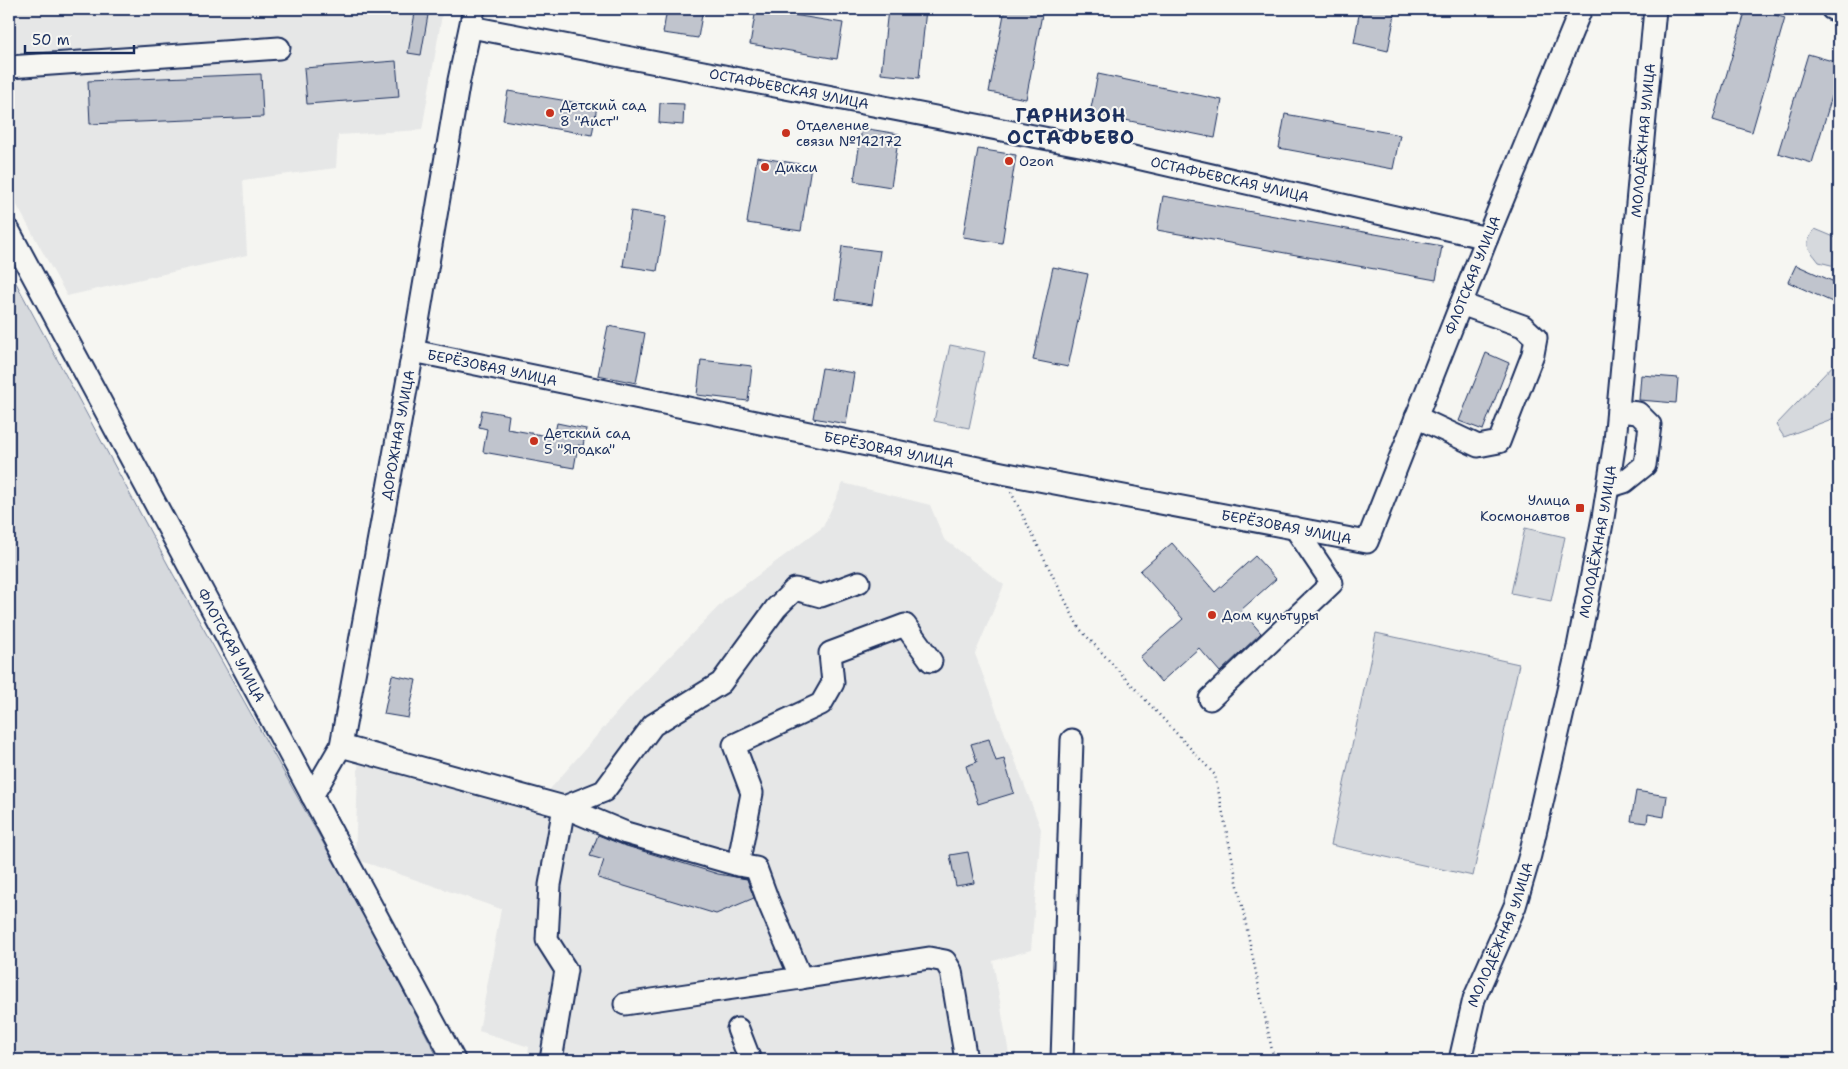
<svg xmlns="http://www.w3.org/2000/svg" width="1848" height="1069" font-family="'Shantell Sans',sans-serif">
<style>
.built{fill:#e6e7e7}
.green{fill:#d6d9dd;stroke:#78849e}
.building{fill:#c0c4cd;stroke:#1b2f5e}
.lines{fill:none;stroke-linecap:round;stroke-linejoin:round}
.minor-casing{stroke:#1b2f5e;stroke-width:25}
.path{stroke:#1b2f5e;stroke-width:2.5;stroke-dasharray:1 4;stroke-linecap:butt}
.minor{stroke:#f6f6f2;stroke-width:21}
.poi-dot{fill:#c8321e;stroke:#f6f6f2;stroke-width:2}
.labels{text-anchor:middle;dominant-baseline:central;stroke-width:4;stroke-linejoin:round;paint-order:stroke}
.street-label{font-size:14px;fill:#1b2f5e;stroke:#f6f6f2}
.poi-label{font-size:14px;fill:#1b2f5e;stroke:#f6f6f2;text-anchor:start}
.district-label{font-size:19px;font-weight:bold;letter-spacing:1px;fill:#1b2f5e;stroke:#f6f6f2}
</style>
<rect width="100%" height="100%" fill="#f6f6f2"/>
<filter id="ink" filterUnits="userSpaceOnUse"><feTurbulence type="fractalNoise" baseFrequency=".02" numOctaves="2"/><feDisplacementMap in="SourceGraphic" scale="10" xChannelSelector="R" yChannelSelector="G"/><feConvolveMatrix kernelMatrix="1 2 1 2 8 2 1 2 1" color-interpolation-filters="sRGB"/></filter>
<g filter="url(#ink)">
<g class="built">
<path d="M9 9H443L422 130 338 135 336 168 243 180 247 255 67 296 9 191Z"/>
<path d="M843 483 930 505 944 539 1004 585 975 654 1041 829 1031 950 993 961 1010 1060H527L529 1047 479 1031 501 909 355 859 359 744 545 795 632 695 727 598 823 527Z"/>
</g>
<g class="green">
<path d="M1815 229 1839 239V267L1819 262C1807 246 1803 246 1815 229Z"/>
<path d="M9 270 173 574 369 925 439 1060H9Z"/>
<path d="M950 345 985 352 969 428 934 421Z"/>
<path d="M1839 359V418L1837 417 1784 437 1776 425Z"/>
<path d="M1525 528 1565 537 1551 601 1511 593Z"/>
<path d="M1376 633 1519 664 1473 876 1331 845Z"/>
</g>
<g class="building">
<path d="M667 9H703L698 38 663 33Z"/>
<path d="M756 9 843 23 837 59 750 44Z"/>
<path d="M888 9H926L919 78 881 74Z"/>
<path d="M1005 9H1043L1026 99 989 92Z"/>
<path d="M1360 9H1396L1388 51 1354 43Z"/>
<path d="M1746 9H1754L1785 18 1752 132 1713 120Z"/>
<path d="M415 13 428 15 421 55 408 53Z"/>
<path d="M1808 54 1839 63V73L1812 163 1778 153Z"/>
<path d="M396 61 399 97 307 104 304 68Z"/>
<path d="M261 74 263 117 90 124 88 81Z"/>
<path d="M1098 74 1222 100 1215 138 1090 113Z"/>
<path d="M508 91 597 106 592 135 503 120Z"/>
<path d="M660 103 684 104 683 125 659 123Z"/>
<path d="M1285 114 1400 135 1393 169 1279 148Z"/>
<path d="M862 128 899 134 891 187 854 181Z"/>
<path d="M978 149 1016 155 1002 243 963 237Z"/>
<path d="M757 157 811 166 801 231 747 223Z"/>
<path d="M1163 196 1442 246 1436 280 1157 230Z"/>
<path d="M631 211 666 217 657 271 623 266Z"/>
<path d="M842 246 880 251 872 305 835 299Z"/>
<path d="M1796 265 1839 284V305L1788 282Z"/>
<path d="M1053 267 1088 274 1068 367 1033 360Z"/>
<path d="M608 326 645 333 636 383 598 375Z"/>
<path d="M1486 353 1509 363 1483 430 1459 421Z"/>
<path d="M701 360 752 366 748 401 697 395Z"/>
<path d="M822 368 854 373 846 424 813 418Z"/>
<path d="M1641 375 1678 378 1676 403 1639 400Z"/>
<path d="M482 410 509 415 507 429 554 437 557 423 586 429 583 446 578 445 574 468 483 452 487 429 479 427Z"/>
<path d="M1172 543 1215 592 1255 556 1276 579 1241 610 1261 633 1220 672 1199 648 1161 682 1140 657 1183 619 1140 571Z"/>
<path d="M392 675 416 680 408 718 384 714Z"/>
<path d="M989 739 996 761 1004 759 1014 793 978 804 966 766 977 762 971 744Z"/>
<path d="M1636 791 1667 796 1664 817 1648 814 1647 823 1631 821Z"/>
<path d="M598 835 623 845 718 874 747 879 754 898 716 914 598 878 604 860 590 856Z"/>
<path d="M968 852 974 883 956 886 950 855Z"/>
</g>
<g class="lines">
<g class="minor-casing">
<g id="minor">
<path d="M1832 9 1839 11"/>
<path id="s1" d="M471 27 1085 146 1487 238"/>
<path d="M9 67 279 48"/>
<path id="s2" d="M9 231 454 1060"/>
<path id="s3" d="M413 351 1002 473 1367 542 1487 238 1581 9"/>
<path d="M1416 417 1478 446 1499 442 1533 354 1536 338 1523 326 1461 304"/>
<path d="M1608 487 1624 482 1645 465 1650 425 1638 413 1618 411"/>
<path d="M1210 699 1332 583 1295 528"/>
<path d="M341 746 564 807 550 885 547 940 566 970 551 1060"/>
<path id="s4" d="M312 796 341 746 413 351 459 80 474 9"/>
<path d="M564 807 626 833 738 865 756 868 768 901 801 978 625 1004"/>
<path d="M564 807 604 791 653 725 721 683 776 608 795 589 821 596 859 582"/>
<path d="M738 865 752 793 734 745 821 704 833 683 830 653 905 625 931 661"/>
<path d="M801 978 929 958 945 961 951 971 966 1060"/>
<path d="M738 1029 750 1060"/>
<path d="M1062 1060 1072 740"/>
<path id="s5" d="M1460 1060 1474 999 1515 906 1530 855 1578 647 1603 518 1615 441 1655 9"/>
</g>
</g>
<path class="path" d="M1011 492 1079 628 1215 775 1274 1060"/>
<use href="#minor" class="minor"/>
</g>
</g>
<g class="poi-dot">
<circle cx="550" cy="113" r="5"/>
<circle cx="786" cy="133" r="5"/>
<circle cx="1009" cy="161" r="5"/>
<circle cx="765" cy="167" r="5"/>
<circle cx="534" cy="441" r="5"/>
<rect x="1575" y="503" width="10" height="10" rx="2.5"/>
<circle cx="1212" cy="615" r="5"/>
</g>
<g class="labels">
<g class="street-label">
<text stroke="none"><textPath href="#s1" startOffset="324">ОСТАФЬЕВСКАЯ УЛИЦА</textPath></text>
<text stroke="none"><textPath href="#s5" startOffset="942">МОЛОДЁЖНАЯ УЛИЦА</textPath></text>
<text stroke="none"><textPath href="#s1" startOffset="774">ОСТАФЬЕВСКАЯ УЛИЦА</textPath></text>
<text stroke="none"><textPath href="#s3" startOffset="1260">ФЛОТСКАЯ УЛИЦА</textPath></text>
<text stroke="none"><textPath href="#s3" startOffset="81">БЕРЁЗОВАЯ УЛИЦА</textPath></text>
<text stroke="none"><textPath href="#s4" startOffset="374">ДОРОЖНАЯ УЛИЦА</textPath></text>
<text stroke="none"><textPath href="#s3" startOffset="486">БЕРЁЗОВАЯ УЛИЦА</textPath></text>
<text stroke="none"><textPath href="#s3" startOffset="891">БЕРЁЗОВАЯ УЛИЦА</textPath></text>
<text stroke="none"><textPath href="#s5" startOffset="538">МОЛОДЁЖНАЯ УЛИЦА</textPath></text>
<text stroke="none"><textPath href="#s2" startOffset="470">ФЛОТСКАЯ УЛИЦА</textPath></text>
<text stroke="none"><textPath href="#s5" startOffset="132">МОЛОДЁЖНАЯ УЛИЦА</textPath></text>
</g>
<g class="poi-label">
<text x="560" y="105">Детский сад<tspan x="560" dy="16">8 "Аист"</tspan></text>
<text x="796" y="125">Отделение<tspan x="796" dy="16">связи №142172</tspan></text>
<text x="1019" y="161">Ozon</text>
<text x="775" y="167">Дикси</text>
<text x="544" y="433">Детский сад<tspan x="544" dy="16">5 "Ягодка"</tspan></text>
<text x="1570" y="500" text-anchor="end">Улица<tspan x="1570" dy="16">Космонавтов</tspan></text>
<text x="1222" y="615">Дом культуры</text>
</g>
<g class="district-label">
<text x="1071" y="115">ГАРНИЗОН<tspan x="1071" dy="22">ОСТАФЬЕВО</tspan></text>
</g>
</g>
<rect width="1848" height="1069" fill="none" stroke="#f6f6f2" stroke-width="30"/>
<rect x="15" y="15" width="1818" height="1039" fill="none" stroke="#1b2f5e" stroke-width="2" filter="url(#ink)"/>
<path d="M25 45v8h109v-8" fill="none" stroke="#1b2f5e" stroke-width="2.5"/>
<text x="32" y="45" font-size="15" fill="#1b2f5e" stroke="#f6f6f2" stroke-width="4" paint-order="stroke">50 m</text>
</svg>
